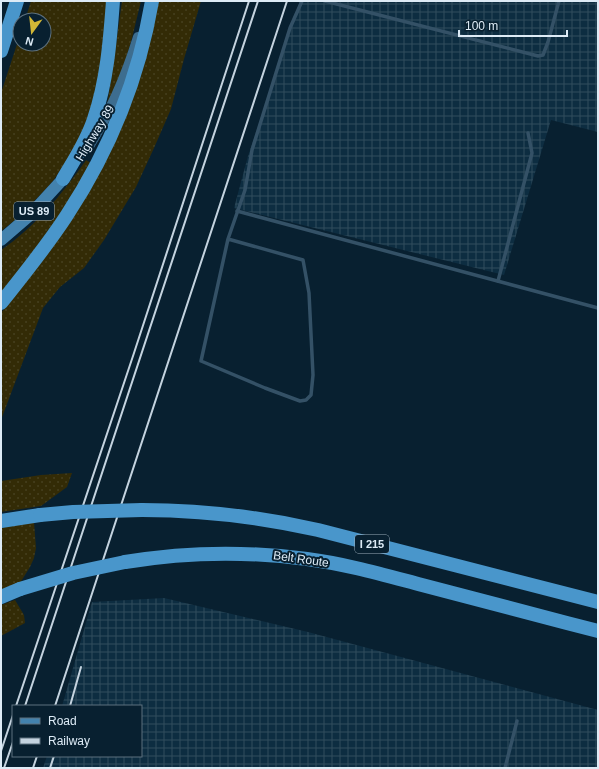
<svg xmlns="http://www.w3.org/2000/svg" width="599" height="769" font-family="Helvetica,sans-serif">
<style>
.industrial{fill:url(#industrial-grid)}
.grass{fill:url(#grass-dots)}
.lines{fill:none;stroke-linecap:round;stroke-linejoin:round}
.lane{stroke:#345166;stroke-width:3.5}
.secondary{stroke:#3d6d8f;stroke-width:10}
.primary{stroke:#4382ae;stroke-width:12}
.highway{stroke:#4996cb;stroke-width:14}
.rail{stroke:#c4d3df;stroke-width:2}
.highway-bridge{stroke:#4996cb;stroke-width:14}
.labels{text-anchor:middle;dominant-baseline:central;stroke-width:4;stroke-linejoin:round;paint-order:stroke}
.shield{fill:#082030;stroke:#9daebb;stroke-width:1}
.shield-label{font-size:11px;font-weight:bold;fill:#ddebf6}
.street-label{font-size:12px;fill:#ddebf6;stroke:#082030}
</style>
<defs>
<pattern id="industrial-grid" width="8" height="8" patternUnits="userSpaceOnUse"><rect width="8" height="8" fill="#0d2d41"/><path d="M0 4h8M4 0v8" fill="none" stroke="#304c5d"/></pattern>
<pattern id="grass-dots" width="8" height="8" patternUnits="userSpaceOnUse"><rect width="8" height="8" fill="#332b06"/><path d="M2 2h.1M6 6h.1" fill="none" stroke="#46401f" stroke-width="1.8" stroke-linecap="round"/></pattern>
</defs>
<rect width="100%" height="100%" fill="#082030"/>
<g class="industrial">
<path d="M300 1H598V132L551 120 504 275 234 208 248 156Z"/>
<path d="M164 598 308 632 598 710V768H43L47 756H141V706H62L92 602Z"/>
</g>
<g class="grass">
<path d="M31 1H109L98 90 84 132 63 166 53 181 42 193 15 220 1 231V93L20 35V44H44V20H25Z"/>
<path d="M122 1H141L132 38 123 70 107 106 114 59Z"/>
<path d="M158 1H201L184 59 171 109 154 148 136 187 104 240 84 268 60 287 43 308 1 420V313L45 256 96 177Z"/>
<path d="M86 160 91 163 68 203 1 296V250C34 228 63 193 86 160Z"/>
<path d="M72 473 67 487 41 506 1 512V481L41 475Z"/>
<path d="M34 522 36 548 34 558 30 567 20 583 1 590V528Z"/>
<path d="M15 600 24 615 25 623 1 636V605Z"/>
</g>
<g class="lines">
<g class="lane">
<path d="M325 1 538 56 543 55 548 42 559 1"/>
<path d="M237 211 598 308"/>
<path d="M228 239 303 260 309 293 313 375 311 395 306 400 300 401 265 388 201 361 228 239 245 190 252 150 290 28 302 1"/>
<path d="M498 281 532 153 528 133"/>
<path d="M505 768 517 721"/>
</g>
<path class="secondary" d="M88 148C110 113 126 76 138 37"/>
<path class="primary" d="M1 240 30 215 63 179"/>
<g class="highway">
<path d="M1 51 17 1"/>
<path d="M63 179C74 160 87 141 94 119 107 81 110 41 113 1"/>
<path d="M1 303C24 274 47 246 67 215 109 151 139 77 152 1"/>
<path d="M142 510C201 510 260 517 318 530L598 602"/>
<path d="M1 521 40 515"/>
<path d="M125 562C185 552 246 551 307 559 346 564 384 575 422 585 480 600 539 616 598 631"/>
<path d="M1 597 20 589"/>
</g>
<g class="rail">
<path d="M16 706 134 353 249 1"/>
<path d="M25 706 258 1"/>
<path d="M55 706 287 1"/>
<path d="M70 706 81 667"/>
<path d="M1 751 13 715"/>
<path d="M4 768 13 742"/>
<path d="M33 768 37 756"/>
<path d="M50 768 54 756"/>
</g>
<g class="highway-bridge">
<path d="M40 515 73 512 142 510"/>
<path d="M20 589 73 573 125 562"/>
</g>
</g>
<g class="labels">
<g class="shield">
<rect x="14" y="202" width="40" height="18" rx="3"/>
<rect x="355" y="535" width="34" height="18" rx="3"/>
</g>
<g class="shield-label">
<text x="34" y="211">US 89</text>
<text x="372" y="544">I 215</text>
</g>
<g class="street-label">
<text transform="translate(95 133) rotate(-59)">Highway 89</text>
<text transform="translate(301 559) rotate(8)">Belt Route</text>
</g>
</g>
<rect width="599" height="769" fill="none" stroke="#ddebf6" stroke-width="4"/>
<rect x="12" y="705" width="130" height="52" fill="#082030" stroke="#5d717f"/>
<rect x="20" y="718" width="20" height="6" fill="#4382ae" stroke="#5d717f"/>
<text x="48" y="725" font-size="12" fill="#ddebf6">Road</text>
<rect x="20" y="738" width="20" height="6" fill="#c4d3df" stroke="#5d717f"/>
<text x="48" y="745" font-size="12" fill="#ddebf6">Railway</text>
<g transform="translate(32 32) rotate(195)"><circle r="19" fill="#082030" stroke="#5d717f"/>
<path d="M0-3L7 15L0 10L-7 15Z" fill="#d1b736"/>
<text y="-6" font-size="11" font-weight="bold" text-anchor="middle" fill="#ddebf6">N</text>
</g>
<path d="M459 30v6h108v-6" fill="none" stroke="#ddebf6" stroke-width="2"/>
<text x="465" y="30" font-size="12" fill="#ddebf6" stroke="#082030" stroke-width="3" paint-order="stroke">100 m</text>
</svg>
